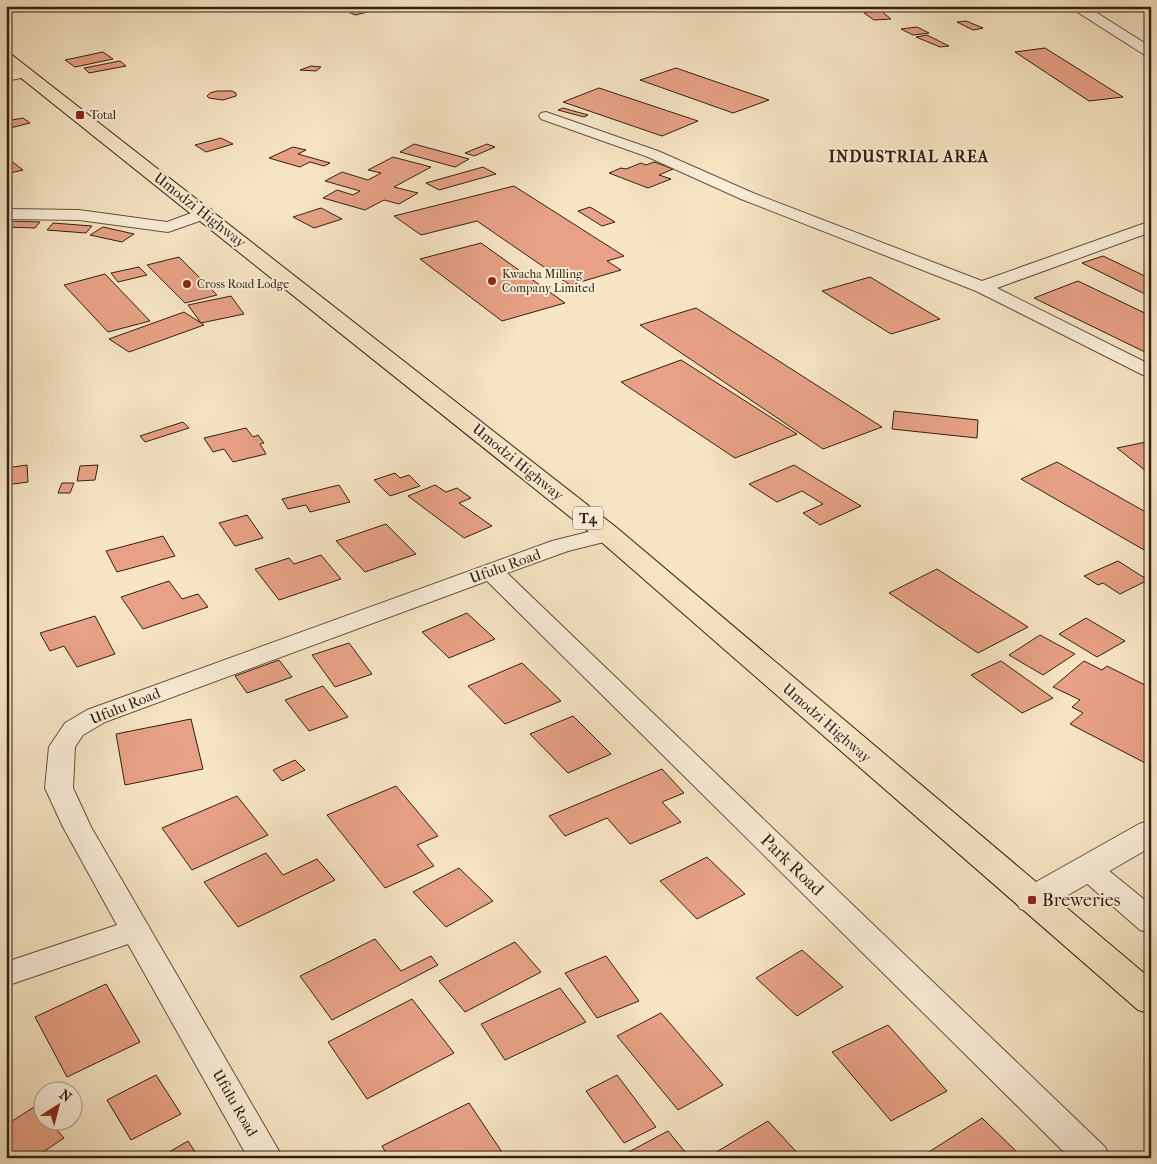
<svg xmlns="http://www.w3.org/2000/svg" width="1157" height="1164" font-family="'IM FELL French Canon',serif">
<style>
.building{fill:#e8a186;stroke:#312110}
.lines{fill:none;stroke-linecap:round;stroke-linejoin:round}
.minor-casing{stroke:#62523d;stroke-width:2}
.tertiary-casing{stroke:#62523d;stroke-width:2}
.trunk-casing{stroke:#312110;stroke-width:2}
.minor{fill:#faeed9;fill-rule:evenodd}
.tertiary{fill:#faeed9;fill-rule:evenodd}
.trunk{fill:#f7e5c4;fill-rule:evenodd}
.poi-dot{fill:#8f2418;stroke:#faeed9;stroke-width:2}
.labels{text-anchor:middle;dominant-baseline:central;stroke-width:4;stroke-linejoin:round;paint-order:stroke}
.far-poi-label{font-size:12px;fill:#312110;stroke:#faeed9;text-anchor:start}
.shield{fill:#faeed9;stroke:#6d5e4c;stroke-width:1}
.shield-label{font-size:14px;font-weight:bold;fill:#312110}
.street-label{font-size:15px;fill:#312110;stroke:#faeed9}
.far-district-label{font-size:16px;font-weight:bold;letter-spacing:1px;fill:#312110;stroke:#faeed9}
.near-street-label{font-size:18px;fill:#312110;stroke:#faeed9}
.near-poi-label{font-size:18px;fill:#312110;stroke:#faeed9;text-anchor:start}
</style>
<rect width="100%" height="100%" fill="#f7e5c4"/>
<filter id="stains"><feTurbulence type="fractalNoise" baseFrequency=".004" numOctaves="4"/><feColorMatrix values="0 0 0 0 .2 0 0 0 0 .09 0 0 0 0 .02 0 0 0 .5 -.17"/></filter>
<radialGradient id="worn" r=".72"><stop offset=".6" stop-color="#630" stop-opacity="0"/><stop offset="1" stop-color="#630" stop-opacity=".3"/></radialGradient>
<g class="building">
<path d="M336 6H393L355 15Z"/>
<path d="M881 11 891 19 874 20 864 13Z"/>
<path d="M966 21 983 28 973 30 957 22Z"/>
<path d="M917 27 929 33 913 35 901 29Z"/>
<path d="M927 35 949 46 940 47 916 37Z"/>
<path d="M1045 48 1123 97 1089 101 1015 52Z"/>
<path d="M103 52 113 59 75 67 65 60Z"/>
<path d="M120 61 126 66 89 73 84 68Z"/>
<path d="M311 66 321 67 316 71 300 70Z"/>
<path d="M676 68 769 100 733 113 640 80Z"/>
<path d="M599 88 698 121 662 136 563 102Z"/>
<path d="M217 91H232L236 93V96L223 100 209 98 207 96 210 93Z"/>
<path d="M563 108 588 115 584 117 558 110Z"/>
<path d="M23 118 30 123 6 129V121Z"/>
<path d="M221 138 233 144 206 152 195 145Z"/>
<path d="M414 144 469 159 455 167 400 152Z"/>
<path d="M487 144 495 147 474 156 465 153Z"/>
<path d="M293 147 306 150 298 154 330 163 324 166 310 162 300 167 269 158Z"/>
<path d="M393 157 431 167 394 187 418 193 399 204 384 200 365 210 323 198 337 190 353 195 360 191 325 181 342 172 368 180 381 173 368 170Z"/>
<path d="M10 160 23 170 6 174V161Z"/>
<path d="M654 162 673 169 659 175 671 179 648 188 609 173 621 168 626 169 641 163 646 165Z"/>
<path d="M483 167 496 174 439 190 426 183Z"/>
<path d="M514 186 624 256 607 261 621 270 570 285 477 221 421 235 394 216Z"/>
<path d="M590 207 615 222 602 226 578 211Z"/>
<path d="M321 208 342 219 314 228 293 217Z"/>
<path d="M6 221 40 222 35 228 6 227Z"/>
<path d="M53 223 92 226 86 233 47 230Z"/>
<path d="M103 227 134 234 122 242 90 235Z"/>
<path d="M481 243 565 303 502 321 420 259Z"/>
<path d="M1103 256 1151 279V297L1082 263Z"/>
<path d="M179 257 217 295 185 303 147 265Z"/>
<path d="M139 267 147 275 118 282 111 273Z"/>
<path d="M105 274 150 321 108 332 64 285Z"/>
<path d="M870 277 940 319 891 334 822 291Z"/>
<path d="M1078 281 1151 316V351L1147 353 1034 298Z"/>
<path d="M231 296 244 314 201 323 188 305Z"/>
<path d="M696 308 882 427 823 449 640 325Z"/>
<path d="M184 312 204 325 129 352 109 339Z"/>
<path d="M681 360 797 434 735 458 621 382Z"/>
<path d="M894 411 978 420 977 438 892 429Z"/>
<path d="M183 422 189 428 145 442 140 436Z"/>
<path d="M246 428 253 437 258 435 264 443 260 444 266 454 233 462 224 449 213 452 204 438Z"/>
<path d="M1151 441V475L1117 448Z"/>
<path d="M1057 462 1151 515V554L1021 479Z"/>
<path d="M27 465 28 482 6 485V468Z"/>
<path d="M98 465 95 480 77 481 80 466Z"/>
<path d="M794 465 861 506 820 525 803 513 823 504 802 491 777 502 749 484Z"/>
<path d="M395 473 400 478 409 475 420 486 390 496 374 480Z"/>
<path d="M62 483H74L70 493H58Z"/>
<path d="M339 485 350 502 310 512 306 505 288 509 282 499Z"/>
<path d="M435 485 446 492 457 488 471 498 459 503 492 526 464 538 408 496Z"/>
<path d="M247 515 263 538 235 546 219 523Z"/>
<path d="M386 524 416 554 365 572 336 541Z"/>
<path d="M163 536 175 556 117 572 106 551Z"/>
<path d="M321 555 341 579 279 600 255 569 289 558 294 564Z"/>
<path d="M1118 561 1148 580 1120 594 1103 583 1098 585 1084 576Z"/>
<path d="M937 569 1028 627 978 653 889 593Z"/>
<path d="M169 581 182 599 198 594 208 607 143 629 121 597Z"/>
<path d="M467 613 495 639 449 658 422 632Z"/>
<path d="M95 616 115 654 77 667 64 646 50 651 40 633Z"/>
<path d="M1086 618 1125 641 1097 657 1059 634Z"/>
<path d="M1040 635 1075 654 1043 675 1009 655Z"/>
<path d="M349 643 372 674 335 687 312 655Z"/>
<path d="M279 660 292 677 247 693 235 676Z"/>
<path d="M1001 661 1053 698 1022 713 971 675Z"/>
<path d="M1084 661 1102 670 1107 666 1151 688V766L1070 724 1083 713 1072 707 1080 700 1053 687Z"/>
<path d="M522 663 561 701 505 724 468 686Z"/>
<path d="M323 686 348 717 309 731 285 700Z"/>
<path d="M573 716 611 754 568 773 530 734Z"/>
<path d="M191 719 203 769 125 785 116 734Z"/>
<path d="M295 760 305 770 282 781 273 770Z"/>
<path d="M662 769 684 793 662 802 681 822 630 844 607 818 565 836 549 816Z"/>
<path d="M396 786 438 836 417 845 434 866 385 888 327 815Z"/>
<path d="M237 796 268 835 192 870 162 828Z"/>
<path d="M266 853 283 875 317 859 335 880 238 927 204 882Z"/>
<path d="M707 857 745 894 697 919 660 881Z"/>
<path d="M459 868 493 901 446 927 413 892Z"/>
<path d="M375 939 401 971 431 956 438 965 332 1020 300 976Z"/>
<path d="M515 942 541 972 465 1012 439 981Z"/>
<path d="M802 950 843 987 797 1016 756 978Z"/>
<path d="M606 956 639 1001 597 1018 565 973Z"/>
<path d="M106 984 140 1042 67 1077 35 1017Z"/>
<path d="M560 988 586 1022 505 1060 481 1024Z"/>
<path d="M412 999 454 1053 367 1099 328 1042Z"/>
<path d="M661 1013 723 1085 678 1110 617 1036Z"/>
<path d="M888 1025 947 1091 891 1121 832 1052Z"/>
<path d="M156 1075 181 1114 131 1140 107 1100Z"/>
<path d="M617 1075 656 1127 624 1143 586 1091Z"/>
<path d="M469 1103 506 1158H389L382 1146Z"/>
<path d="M37 1105 42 1112V1122H50L64 1138 34 1158H6V1125Z"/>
<path d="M982 1118 1023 1158 921 1157Z"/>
<path d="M768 1121 802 1158H717L713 1154Z"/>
<path d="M668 1131 690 1158H625L623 1155Z"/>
<path d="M188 1141 199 1158H159Z"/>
</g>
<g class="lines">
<g class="minor-casing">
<g id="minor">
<path d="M26 69 33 73 31 76 6 81V73Z"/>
<path d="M546 112 658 151 753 193 982 281 1151 221V232L997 288 1151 365V379L976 291 741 199 648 157 541 119 539 116 541 113Z"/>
<path d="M205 208 211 209 213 213 211 217 168 232 79 220 6 219V209L79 210 167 222Z"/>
<path d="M608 527 616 529 619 534 616 539 568 551 507 573 1105 1147 1110 1158H1070L487 581 105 722 83 735 75 747 73 788 91 827 283 1158H248L128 944 6 986V962L117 925 63 827 45 788 49 747 65 723 87 710 552 541Z"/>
<path d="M1087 857 1097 861 1151 905V933L1140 930 1077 875 1072 868 1077 861Z"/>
</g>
</g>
<g class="tertiary-casing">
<g id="tertiary">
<path d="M1068 6H1086L1151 47V59Z"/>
<path d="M1151 820V847L1044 909 1032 913 1020 909 1015 900 1020 891 1139 824Z"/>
</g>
</g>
<g class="trunk-casing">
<path id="trunk" d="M6 53 12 55 617 528 1151 979V1014L1138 1010 599 540 6 66Z"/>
</g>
<use href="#minor" class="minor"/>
<use href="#tertiary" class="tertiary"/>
<use href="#trunk" class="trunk"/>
</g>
<g class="poi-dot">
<rect x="75" y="110" width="10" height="10" rx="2.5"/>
<circle cx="492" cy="281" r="5"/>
<circle cx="187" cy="284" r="5"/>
<rect x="1027" y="895" width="10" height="10" rx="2.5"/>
</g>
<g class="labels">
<g class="far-poi-label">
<text x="90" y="115">Total</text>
<text x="502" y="274">Kwacha Milling<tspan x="502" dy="14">Company Limited</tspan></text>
<text x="197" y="284">Cross Road Lodge</text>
</g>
<rect class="shield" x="573" y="506.5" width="30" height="23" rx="4"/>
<g class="shield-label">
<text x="588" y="518">T4</text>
</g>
<g class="street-label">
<text transform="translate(200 210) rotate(38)">Umodzi Highway</text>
<text transform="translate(518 462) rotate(39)">Umodzi Highway</text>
<text transform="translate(505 566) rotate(-20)">Ufulu Road</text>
<text transform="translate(125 706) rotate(-22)">Ufulu Road</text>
<text transform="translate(827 723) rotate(41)">Umodzi Highway</text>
<text transform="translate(235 1103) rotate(60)">Ufulu Road</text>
</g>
<g class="far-district-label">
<text x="909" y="156">INDUSTRIAL AREA</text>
</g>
<g class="near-street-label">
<text transform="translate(792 865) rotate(44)">Park Road</text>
</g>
<g class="near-poi-label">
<text x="1042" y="900">Breweries</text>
</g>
</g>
<rect width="1157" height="1164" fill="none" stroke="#f7e5c4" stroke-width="25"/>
<rect x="8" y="8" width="1142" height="1149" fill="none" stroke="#312110" stroke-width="2.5"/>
<rect x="12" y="12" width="1132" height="1139" fill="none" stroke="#312110"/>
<g transform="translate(58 1106) rotate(36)"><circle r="24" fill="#faeed9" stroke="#aa9c89"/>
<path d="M0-4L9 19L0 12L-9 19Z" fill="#8f2418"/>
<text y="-8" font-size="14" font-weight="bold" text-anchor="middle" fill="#312110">N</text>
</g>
<rect width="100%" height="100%" filter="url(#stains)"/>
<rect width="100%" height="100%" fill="url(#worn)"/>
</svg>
